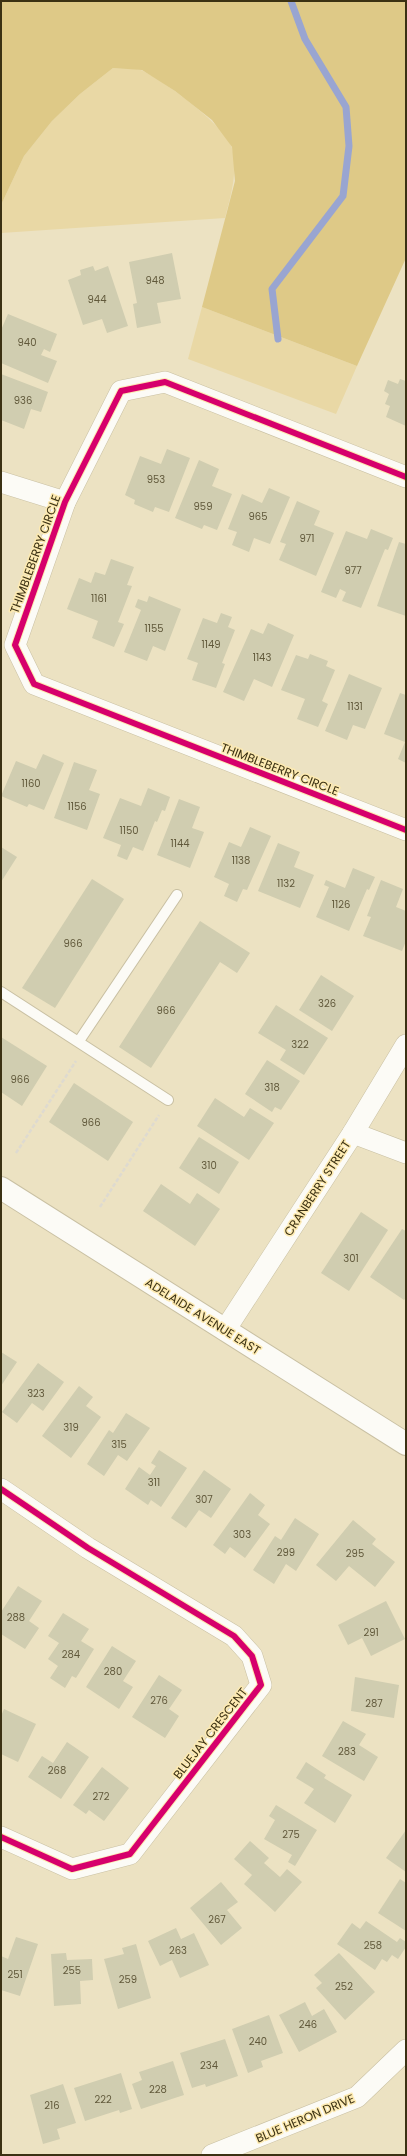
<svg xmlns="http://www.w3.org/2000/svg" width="407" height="2156" font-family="Poppins,sans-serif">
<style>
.green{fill:#e9d8a5}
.forest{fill:#dec987}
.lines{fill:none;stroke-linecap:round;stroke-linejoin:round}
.stream{stroke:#99a5d1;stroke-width:7}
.building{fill:#d0cdb0}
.service-casing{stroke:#c9c0a3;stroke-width:12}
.minor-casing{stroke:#c9c0a3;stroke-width:22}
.secondary-casing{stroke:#c9c0a3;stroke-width:24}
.path{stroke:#dedad0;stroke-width:2.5;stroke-dasharray:4 2;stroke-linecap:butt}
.service{stroke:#fcfbf6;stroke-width:10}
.minor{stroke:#fcfbf6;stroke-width:21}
.secondary{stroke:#fcfbf6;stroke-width:22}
.cycleway-casing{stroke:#fdeab1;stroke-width:8}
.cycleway{stroke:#d6006c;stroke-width:6}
.labels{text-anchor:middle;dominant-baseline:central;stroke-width:3;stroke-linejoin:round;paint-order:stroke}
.number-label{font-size:10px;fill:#61593b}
.street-label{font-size:12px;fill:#3b3113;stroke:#fdeab1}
</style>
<rect width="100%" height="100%" fill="#ece2c2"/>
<g class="green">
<path d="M113 68C122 69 135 67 143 71 164 81 226 126 232 148 238 172 231 195 225 218L1 233V205L24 156 52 121 80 94Z"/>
<path d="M202 307 357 366 336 414 188 359Z"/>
</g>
<path class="forest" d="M1 1H406V258L357 366 202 307 235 181 232 147 212 120 175 91 142 70 113 68 80 94 52 121 24 156 1 205Z"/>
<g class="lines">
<path class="stream" d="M278 339 272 289 343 196 349 146 346 107 305 39 291 1"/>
</g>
<g class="building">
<path d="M172 253 181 299 157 303 161 323 137 328 133 304 137 303 129 262Z"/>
<path d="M93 266 95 271 108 266 128 326 107 333 102 319 83 325 68 280 81 275 80 270Z"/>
<path d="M8 314 57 334 50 352 44 349 41 355 57 361 48 383 1 363V330Z"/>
<path d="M1 374 48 392 41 412 31 409 24 429 1 420Z"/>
<path d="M400 379 406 381V426L386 417 390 406 385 404 389 394 384 391 388 380 398 384Z"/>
<path d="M167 449 190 458 169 512 155 507 153 512 134 504 135 500 125 495 140 456 161 464Z"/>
<path d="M199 460 219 469 212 486 232 494 217 530 204 525 202 529 175 518Z"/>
<path d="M269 488 290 497 270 544 254 538 249 552 232 545 237 532 228 529 242 494 262 503Z"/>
<path d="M297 501 320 511 314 525 334 533 316 576 279 560 286 544 280 542Z"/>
<path d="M371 529 393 538 388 550 385 549 361 608 342 601 346 592 340 589 336 598 321 592 346 531 367 539Z"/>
<path d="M399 542 406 544V616L377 606Z"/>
<path d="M111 559 134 567 127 585 132 586 118 622 124 624 114 647 92 638 98 621 67 609 79 578 91 583 95 572 105 575Z"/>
<path d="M149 596 181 609 165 651 153 646 147 661 124 652 141 610 135 607 138 599 147 602Z"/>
<path d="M221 613 232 617 228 627 235 630 222 663 225 664 216 688 192 680 198 663 187 659 203 618 217 623Z"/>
<path d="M268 623 294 635 272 687 254 679 244 701 223 692 251 629 263 634Z"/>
<path d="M310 654 328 661 326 666 335 670 322 701 328 704 318 727 297 719 305 699 281 690 296 655 308 659Z"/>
<path d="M349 674 382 688 365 729 353 725 347 740 325 731Z"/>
<path d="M400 693 406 695V763L398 759 405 742 384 734Z"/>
<path d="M43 754 64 763 44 810 29 804 27 807 1 796 16 761 36 769Z"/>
<path d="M74 762 97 770 89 790 100 794 87 830 54 818Z"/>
<path d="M148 788 170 797 165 811 162 810 157 822 155 821 143 851 133 847 127 860 117 856 121 845 103 838 120 798 141 806Z"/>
<path d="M179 799 200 807 192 828 204 832 190 868 157 855Z"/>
<path d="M250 827 271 836 247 890 243 889 237 902 224 896 229 884 214 877 229 842 241 847Z"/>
<path d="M278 843 300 852 294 867 314 875 300 908 258 891Z"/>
<path d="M1 847 17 857 1 882Z"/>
<path d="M353 868 375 877 369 890 367 889 349 931 316 917 329 887 324 885 326 880 345 888Z"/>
<path d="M92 879 124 899 55 1008 22 988Z"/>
<path d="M381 880 403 889 396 907 406 911V941L402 951 363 936 371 917 367 916Z"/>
<path d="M200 921 250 953 237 973 220 962 151 1068 119 1047Z"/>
<path d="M321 975 354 996 332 1031 299 1010Z"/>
<path d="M276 1005 328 1038 304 1075 280 1060 286 1050 258 1033Z"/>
<path d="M1 1037 47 1066 22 1106 1 1092Z"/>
<path d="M267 1060 300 1081 281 1110 275 1107 272 1112 245 1094Z"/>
<path d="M74 1083 133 1122 108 1161 49 1122Z"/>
<path d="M215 1098 244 1117 250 1108 274 1123 249 1160 197 1126Z"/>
<path d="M199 1137 239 1162 219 1194 179 1168Z"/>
<path d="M161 1184 190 1204 197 1193 220 1209 195 1246 143 1211Z"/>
<path d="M361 1212 388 1230 349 1291 321 1273Z"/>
<path d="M402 1229 406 1231V1298L404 1300 370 1277Z"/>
<path d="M1 1352 17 1362 1 1386Z"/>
<path d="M38 1363 64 1382 43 1411 32 1403 17 1423 2 1412Z"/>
<path d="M79 1386 93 1397 86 1406 101 1417 71 1458 42 1436Z"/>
<path d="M126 1413 150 1428 127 1461 118 1455 104 1476 87 1464 109 1430 113 1433Z"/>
<path d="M159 1450 187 1468 161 1507 151 1500 148 1505 125 1489 139 1467 150 1475 156 1466 151 1463Z"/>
<path d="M204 1470 231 1489 211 1518 199 1510 186 1528 171 1518Z"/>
<path d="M250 1493 265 1505 258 1515 270 1524 245 1558 230 1547 225 1554 213 1545Z"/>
<path d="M295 1518 319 1534 296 1571 286 1564 274 1584 253 1570 275 1536 281 1540Z"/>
<path d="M353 1520 376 1539 372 1544 395 1562 375 1587 349 1566 336 1581 316 1565Z"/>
<path d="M18 1586 42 1601 29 1621 39 1628 25 1649 1 1634V1612Z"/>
<path d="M386 1601 405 1639 371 1656 362 1638 348 1645 338 1625Z"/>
<path d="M63 1613 89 1629 81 1641 94 1649 76 1678 72 1676 65 1688 50 1678 58 1666 48 1659 59 1643 48 1636Z"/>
<path d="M112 1646 136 1661 123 1681 133 1687 119 1709 86 1687Z"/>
<path d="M159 1675 182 1690 169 1709 179 1716 165 1738 132 1717Z"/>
<path d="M355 1677 399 1685 394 1718 351 1711Z"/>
<path d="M4 1709 36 1724 18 1762 1 1754V1716Z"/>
<path d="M343 1721 366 1734 359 1745 378 1757 364 1781 322 1756Z"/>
<path d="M67 1742 89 1757 61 1799 28 1777 42 1756 53 1763Z"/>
<path d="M306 1762 326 1775 324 1778 352 1795 335 1823 304 1803 314 1789 296 1778Z"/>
<path d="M102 1767 129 1788 104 1821 89 1810 86 1814 73 1805Z"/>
<path d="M276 1805 317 1830 295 1866 288 1862 292 1855 264 1839 275 1820 269 1816Z"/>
<path d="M406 1830V1872L386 1858Z"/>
<path d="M250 1841 269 1858 264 1863 280 1877 287 1869 302 1882 275 1912 244 1884 252 1875 234 1859Z"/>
<path d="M400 1879 406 1883V1931L378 1913Z"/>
<path d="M221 1882 238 1902 227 1910 242 1928 221 1945 190 1908Z"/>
<path d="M366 1921 397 1942 400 1938 406 1942V1947L398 1959 392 1955 387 1962 382 1959 375 1970 337 1944 352 1923 360 1929Z"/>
<path d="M176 1928 181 1939 194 1933 209 1965 180 1978 172 1960 160 1966 148 1941Z"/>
<path d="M16 1937 38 1944 20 1996 1 1990V1956L8 1959Z"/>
<path d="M136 1944 151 1998 118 2009 104 1959 124 1954 122 1948Z"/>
<path d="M66 1953 67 1960 92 1959 93 1980 80 1981 81 2004 54 2006 51 1954Z"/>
<path d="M339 1953 375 1992 345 2020 316 1988 322 1983 314 1975Z"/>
<path d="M305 2002 312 2016 324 2009 337 2032 299 2052 279 2015Z"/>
<path d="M269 2015 283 2053 261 2061 263 2067 248 2073 232 2029Z"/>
<path d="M225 2039 238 2076 206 2087 205 2084 192 2088 180 2053Z"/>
<path d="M173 2061 184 2095 141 2109 132 2084 142 2080 139 2072Z"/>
<path d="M121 2073 132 2109 120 2113 119 2110 85 2121 74 2088Z"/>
<path d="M63 2084 76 2123 57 2129 60 2139 43 2144 30 2095Z"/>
</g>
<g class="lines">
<g class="service-casing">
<g id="service">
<path d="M1 992 168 1100"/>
<path d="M79 1041 177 895"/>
</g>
</g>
<g class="minor-casing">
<g id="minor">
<path d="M406 477 165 382 121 391 65 502 15 645 34 684 406 830"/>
<path d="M1 482 65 502"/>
<path d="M353 1133 406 1153"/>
<path d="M225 1330 353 1133 406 1045"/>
<path d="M1 1489 88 1548 234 1636 252 1656 261 1685 130 1854 72 1869 1 1837"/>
<path d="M212 2155 357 2097 406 2050"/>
</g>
</g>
<g class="secondary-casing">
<path id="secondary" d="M1 1188 406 1444"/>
</g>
<g class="path">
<path d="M16 1153 76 1061"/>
<path d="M100 1207 159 1115"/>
</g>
<use href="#service" class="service"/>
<use href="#minor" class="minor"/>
<use href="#secondary" class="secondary"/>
<g class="cycleway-casing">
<g id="cycleway">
<path d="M406 477 165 382 121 391 65 502 15 645 34 684 406 830"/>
<path d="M1 1489 88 1548 234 1636 252 1656 261 1685 130 1854 72 1869 1 1837"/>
</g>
</g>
<use href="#cycleway" class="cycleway"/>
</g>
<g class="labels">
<g class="number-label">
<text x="155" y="280">948</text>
<text x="97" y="299">944</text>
<text x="27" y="342">940</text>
<text x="23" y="400">936</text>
<text x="156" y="479">953</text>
<text x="203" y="506">959</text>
<text x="258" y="516">965</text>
<text x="307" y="538">971</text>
<text x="353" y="570">977</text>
<text x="99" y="598">1161</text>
<text x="154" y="628">1155</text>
<text x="211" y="644">1149</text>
<text x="262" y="657">1143</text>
<text x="355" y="706">1131</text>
<text x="31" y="783">1160</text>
<text x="77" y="806">1156</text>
<text x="129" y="830">1150</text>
<text x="180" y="843">1144</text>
<text x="241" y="860">1138</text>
<text x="286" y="883">1132</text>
<text x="341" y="904">1126</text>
<text x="73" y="943">966</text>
<text x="327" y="1003">326</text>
<text x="166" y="1010">966</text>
<text x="300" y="1044">322</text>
<text x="20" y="1079">966</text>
<text x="272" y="1087">318</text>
<text x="91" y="1122">966</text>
<text x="209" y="1165">310</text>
<text x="351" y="1258">301</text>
<text x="36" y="1393">323</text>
<text x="71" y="1427">319</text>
<text x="119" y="1444">315</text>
<text x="154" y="1482">311</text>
<text x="204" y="1499">307</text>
<text x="242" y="1534">303</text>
<text x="286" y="1552">299</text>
<text x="355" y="1553">295</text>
<text x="16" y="1617">288</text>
<text x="371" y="1632">291</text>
<text x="71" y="1654">284</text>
<text x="113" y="1671">280</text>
<text x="159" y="1700">276</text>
<text x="374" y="1703">287</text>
<text x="347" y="1751">283</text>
<text x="57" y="1770">268</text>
<text x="101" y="1796">272</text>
<text x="291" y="1834">275</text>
<text x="217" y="1919">267</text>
<text x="373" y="1945">258</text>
<text x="178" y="1950">263</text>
<text x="72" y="1970">255</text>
<text x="15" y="1974">251</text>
<text x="128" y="1979">259</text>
<text x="344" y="1986">252</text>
<text x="308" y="2024">246</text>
<text x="258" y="2041">240</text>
<text x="209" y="2065">234</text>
<text x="158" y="2089">228</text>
<text x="103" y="2099">222</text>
<text x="52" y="2105">216</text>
</g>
<g class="street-label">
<text transform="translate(35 554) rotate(-70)">THIMBLEBERRY CIRCLE</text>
<text transform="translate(280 769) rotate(21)">THIMBLEBERRY CIRCLE</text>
<text transform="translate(317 1188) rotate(-57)">CRANBERRY STREET</text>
<text transform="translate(203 1316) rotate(32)">ADELAIDE AVENUE EAST</text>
<text transform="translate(210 1733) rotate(-52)">BLUEJAY CRESCENT</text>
<text transform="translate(305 2118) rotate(-23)">BLUE HERON DRIVE</text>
</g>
</g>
<rect width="407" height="2156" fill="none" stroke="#3b3113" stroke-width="4"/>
</svg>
